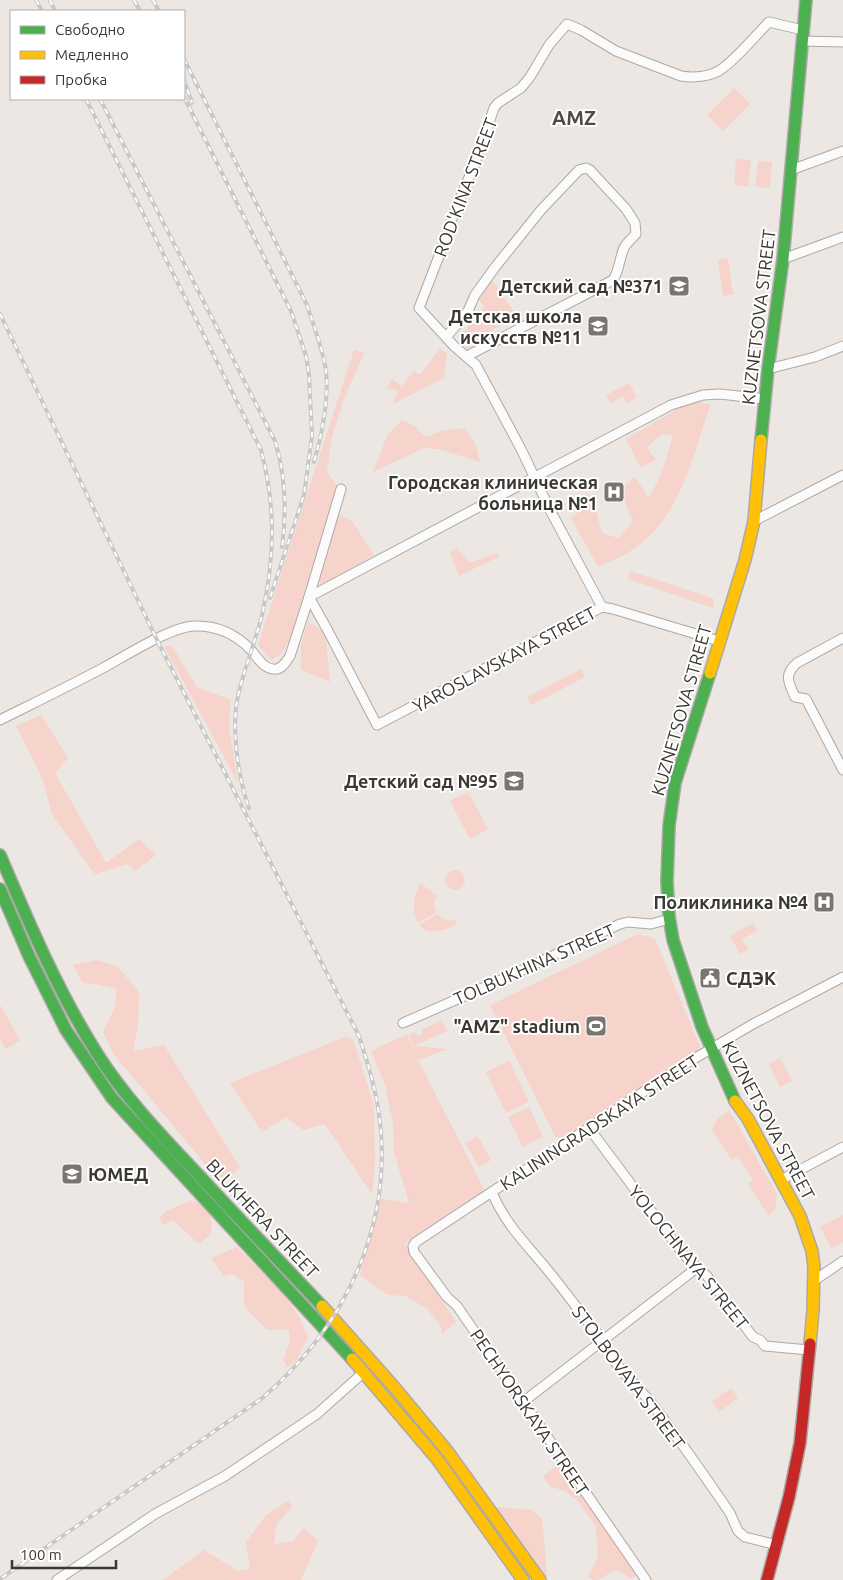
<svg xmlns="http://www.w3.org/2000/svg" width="843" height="1580" font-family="Ubuntu,sans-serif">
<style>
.green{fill:#f6d3cb}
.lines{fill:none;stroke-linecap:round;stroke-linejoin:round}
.street-casing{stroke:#aca9a5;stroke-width:11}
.fast-casing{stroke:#aca9a5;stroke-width:14}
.slow-casing{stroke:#aca9a5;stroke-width:14}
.jam-casing{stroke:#aca9a5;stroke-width:14}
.street{stroke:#fcfbfb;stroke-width:9}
.fast{stroke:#4caf50;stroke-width:11}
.slow{stroke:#ffc107;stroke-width:11}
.jam{stroke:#c62828;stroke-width:11}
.rail-casing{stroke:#cac8c7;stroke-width:4}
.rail{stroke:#fff;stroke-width:2;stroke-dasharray:5.5;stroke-linecap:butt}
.labels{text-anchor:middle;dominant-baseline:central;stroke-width:4;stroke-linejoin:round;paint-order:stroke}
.street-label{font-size:18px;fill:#3b3834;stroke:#fff}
.poi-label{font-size:18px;font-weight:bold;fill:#3b3834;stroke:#fff;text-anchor:end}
.quarter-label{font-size:20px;font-weight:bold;fill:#504a42;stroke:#fff}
</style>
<rect width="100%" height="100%" fill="#ece7e2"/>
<g class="green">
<path d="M734 88 750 104 723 131 707 115Z"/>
<path d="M736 159 751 160 748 187 734 185Z"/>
<path d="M758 161 772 162 770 188 755 187Z"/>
<path d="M728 258 733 294 723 296 718 260Z"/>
<path d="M492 280 515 314 467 349 459 338 484 307 479 299Z"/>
<path d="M440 349 447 353 444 378 393 404 398 391 387 388 392 379 402 386 414 371 420 375Z"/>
<path d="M354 350 364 353 343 401 332 437 327 472 338 487 292 636 281 654 271 660 258 645Z"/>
<path d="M629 383 637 398 627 403 623 396 610 403 606 395Z"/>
<path d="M693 400 710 405C693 456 680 519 632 550 622 557 609 562 598 567L571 518 579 512 580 497 587 493 594 503 602 533 618 538 633 522 620 490 635 477 649 498C661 478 667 457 673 435L662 434 647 447 656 460 640 467 626 439Z"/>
<path d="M402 420 413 425 426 437 442 431 465 428 475 443 480 462 439 449 424 448 373 472 387 436Z"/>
<path d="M339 515 352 521 374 555 322 586 318 580Z"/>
<path d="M457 548 470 563 497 553 500 556 459 576 450 552Z"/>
<path d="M630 571 714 599 713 608 628 579Z"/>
<path d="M308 622 325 632 330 682 301 670V645Z"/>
<path d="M164 646H172L197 687 231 700 229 726 238 783Z"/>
<path d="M581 669 585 677 531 705 527 697Z"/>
<path d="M41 715 68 758 55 773 106 863 139 839 156 855 135 871 127 864 95 874 52 815 43 780 16 726Z"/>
<path d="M468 792 488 829 470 839 450 801Z"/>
<circle cx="455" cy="880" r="10"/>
<path d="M420 883 437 896 434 904 436 912 418 923C411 909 414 896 420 883Z"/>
<path d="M437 914 446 921 457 920C454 928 451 927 445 929 434 932 427 934 419 925Z"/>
<path d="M753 923 757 931 742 939 748 950 740 954 730 936Z"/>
<path d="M638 934 655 939 701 1049V1052L565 1139H560L555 1136 490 1005Z"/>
<path d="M96 960 117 966 139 992 138 1026 133 1051 164 1045 240 1168 220 1182 113 1053 103 1032 115 1007 117 989 95 984 83 983 73 965Z"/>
<path d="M0 1005 20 1040 6 1049 0 1040Z"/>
<path d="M442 1020 447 1031 414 1046 448 1049 418 1060 485 1191 405 1244 456 1322 442 1334 440 1324 426 1308 406 1296 388 1295 360 1275 381 1199 409 1203 394 1152 393 1124 385 1085 371 1051 407 1034 412 1046 414 1047 409 1035 415 1032 417 1036 423 1034 421 1030Z"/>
<path d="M345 1037 353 1039 374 1106 375 1161 372 1194 325 1124 303 1130 286 1117 262 1132 230 1083Z"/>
<path d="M780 1058 792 1081 780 1087 769 1064Z"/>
<path d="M509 1061 529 1102 506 1113 486 1072Z"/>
<path d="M529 1107 543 1137 523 1147 508 1117Z"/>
<path d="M729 1110 777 1194 775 1210 768 1215 748 1184 753 1180 738 1156 732 1160 712 1131 717 1119Z"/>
<path d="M478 1136 491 1160 479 1167 465 1143Z"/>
<path d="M190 1201 199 1203 210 1212 212 1233 199 1244 173 1220 162 1225 160 1217 168 1210Z"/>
<path d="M843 1215V1242L832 1249 820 1227Z"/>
<path d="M237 1247C262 1273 296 1301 308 1337L296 1361 287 1367 283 1360 290 1341 289 1330H267L244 1306V1282L232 1274 224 1276 211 1258Z"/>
<path d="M731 1388 738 1398 719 1412 712 1402Z"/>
<path d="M560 1463 638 1573 632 1579 615 1570 598 1580H593L588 1576 598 1558 596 1526 576 1499 563 1490 551 1487 543 1477Z"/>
<path d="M288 1501 293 1506 276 1525 274 1544 293 1541 304 1528 318 1541 301 1580H163L204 1550 238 1571 250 1569 246 1542 266 1515Z"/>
<path d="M496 1507 532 1510 541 1518 543 1527 547 1576 545 1578Z"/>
</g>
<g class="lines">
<g class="street-casing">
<g id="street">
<path d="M802 41 843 42"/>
<path d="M791 170 843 151"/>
<path d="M783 259 843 237"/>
<path d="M447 336 468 311 475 295 496 266 541 210 579 170 586 168 590 170 626 209 635 223 636 234C632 238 628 242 625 246 619 257 620 270 613 280L467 356"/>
<path d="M768 369 815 357 843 346"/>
<path d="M341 489 309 597 327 629 377 725 602 607 613 609 719 641"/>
<path d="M754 521 843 475"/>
<path d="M602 607 550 510 521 449 476 365 454 346 419 308 439 256 454 213 476 161 494 108 498 103 521 88 530 77 549 45 567 24 581 30 616 51 681 76C694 78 712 77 723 68 740 55 754 37 769 22L803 30"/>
<path d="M843 638 797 663C783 675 789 683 795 697L806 699 843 770"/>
<path d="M0 720C34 703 69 686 103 668 125 656 169 628 193 626 216 625 235 633 251 650 257 657 263 668 273 669 281 671 286 662 290 656L309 597 671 405 703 395 720 394 765 399"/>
<path d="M403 1023 512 975 620 924 628 922 651 924 669 919"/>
<path d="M589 1128 684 1255 707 1276 753 1337 760 1340 765 1346 809 1350"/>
<path d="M781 1180 843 1147"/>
<path d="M492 1192C504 1223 529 1247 550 1273 568 1295 584 1318 602 1339 613 1367 639 1386 656 1409 682 1443 706 1478 730 1513L738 1531 745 1537 777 1545"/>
<path d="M815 1280 843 1261"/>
<path d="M523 1402 698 1267"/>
<path d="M57 1580 155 1514 225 1476 317 1414 364 1372"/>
<path d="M646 1580 457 1306 447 1297 414 1252 413 1246 416 1242 687 1063 753 1024 843 977"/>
</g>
</g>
<g class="fast-casing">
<g id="fast">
<path d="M761 440 768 369 783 259 806 0"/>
<path d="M710 673 675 783 669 826 667 881 669 916 673 940 702 1027 735 1101"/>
<path d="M0 855C29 923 58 992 98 1055 128 1102 168 1142 205 1182 244 1224 283 1265 322 1306"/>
<path d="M0 889 29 956 66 1030 112 1098 352 1359"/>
</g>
</g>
<g class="slow-casing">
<g id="slow">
<path d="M710 673 745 560 754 521 761 440"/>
<path d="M735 1101 748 1119 800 1216 812 1251 814 1267 813 1310 810 1344"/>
<path d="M322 1306 394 1387 448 1452 540 1580"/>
<path d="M352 1359 437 1459 523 1580"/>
</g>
</g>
<g class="jam-casing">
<path id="jam" d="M767 1580 789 1497 800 1443 810 1344"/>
</g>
<use href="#street" class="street"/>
<use href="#fast" class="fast"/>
<use href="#slow" class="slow"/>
<use href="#jam" class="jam"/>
<g class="rail-casing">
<g id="rail">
<path d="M36 0 42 11"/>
<path d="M50 0 55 11"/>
<path d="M134 0 140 11"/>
<path d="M153 0 159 11"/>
<path d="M184 59 306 303C314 325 322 347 326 370 329 399 322 434 314 462"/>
<path d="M184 79 192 103"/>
<path d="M184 97 291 311 306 356 309 375 312 436 304 495 270 598"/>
<path d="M86 99 261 450C276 507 275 558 262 615 255 643 244 669 238 696 231 727 238 778 249 808"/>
<path d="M100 99 275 441C286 477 287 510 282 547"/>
<path d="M0 314 157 640 359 1036C366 1058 373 1079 377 1102 398 1217 348 1325 261 1399L0 1579"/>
</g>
</g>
<use href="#rail" class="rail"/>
</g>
<defs>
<g id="school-square" transform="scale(1.125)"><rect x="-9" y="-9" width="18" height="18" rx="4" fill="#797571" stroke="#fff"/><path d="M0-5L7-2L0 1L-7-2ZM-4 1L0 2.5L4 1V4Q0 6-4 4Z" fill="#fff"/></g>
<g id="hospital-square" transform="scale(1.125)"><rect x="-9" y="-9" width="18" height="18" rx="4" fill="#797571" stroke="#fff"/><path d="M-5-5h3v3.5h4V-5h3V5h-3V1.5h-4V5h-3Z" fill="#fff"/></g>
<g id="civic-square" transform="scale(1.125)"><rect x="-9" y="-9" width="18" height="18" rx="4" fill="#797571" stroke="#fff"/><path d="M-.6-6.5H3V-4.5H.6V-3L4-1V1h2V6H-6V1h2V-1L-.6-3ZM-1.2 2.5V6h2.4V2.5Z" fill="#fff"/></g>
<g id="stadium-square" transform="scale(1.125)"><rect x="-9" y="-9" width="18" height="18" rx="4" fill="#797571" stroke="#fff"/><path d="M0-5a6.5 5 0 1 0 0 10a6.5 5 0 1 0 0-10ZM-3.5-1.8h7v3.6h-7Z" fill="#fff"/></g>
<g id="university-square" transform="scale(1.125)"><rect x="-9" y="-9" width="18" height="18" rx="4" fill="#797571" stroke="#fff"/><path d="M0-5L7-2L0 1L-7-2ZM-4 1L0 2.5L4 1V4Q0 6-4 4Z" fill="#fff"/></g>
</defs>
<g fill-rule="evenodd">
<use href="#school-square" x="679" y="286"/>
<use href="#school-square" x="598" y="326"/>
<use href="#hospital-square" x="614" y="492"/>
<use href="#school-square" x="514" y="781"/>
<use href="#hospital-square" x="824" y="902"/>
<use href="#civic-square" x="710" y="978"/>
<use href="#stadium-square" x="596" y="1026"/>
<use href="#university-square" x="72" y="1174"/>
</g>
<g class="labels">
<g class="street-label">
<text transform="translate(465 187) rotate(-69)">ROD'KINA STREET</text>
<text transform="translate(758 317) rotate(-83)">KUZNETSOVA STREET</text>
<text transform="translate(504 659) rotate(-28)">YAROSLAVSKAYA STREET</text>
<text transform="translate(681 710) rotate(-74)">KUZNETSOVA STREET</text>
<text transform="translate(534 964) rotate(-24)">TOLBUKHINA STREET</text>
<text transform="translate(769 1120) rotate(62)">KUZNETSOVA STREET</text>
<text transform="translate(599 1122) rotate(-33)">KALININGRADSKAYA STREET</text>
<text transform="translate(263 1218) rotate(47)">BLUKHERA STREET</text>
<text transform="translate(689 1257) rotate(51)">YOLOCHNAYA STREET</text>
<text transform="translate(629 1377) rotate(53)">STOLBOVAYA STREET</text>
<text transform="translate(530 1412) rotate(56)">PECHYORSKAYA STREET</text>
</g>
<g class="poi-label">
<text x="663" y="286">Детский сад №371</text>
<text x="582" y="316">Детская школа<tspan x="582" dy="21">искусств №11</tspan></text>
<text x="598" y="482">Городская клиническая<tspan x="598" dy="21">больница №1</tspan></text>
<text x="498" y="781">Детский сад №95</text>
<text x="808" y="902">Поликлиника №4</text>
<text x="726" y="978" text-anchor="start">СДЭК</text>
<text x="580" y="1026">"AMZ" stadium</text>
<text x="88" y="1174" text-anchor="start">ЮМЕД</text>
</g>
<g class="quarter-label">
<text x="574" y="117">AMZ</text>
</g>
</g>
<rect x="10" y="10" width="175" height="90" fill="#ffffff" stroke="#b1afae"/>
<rect x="20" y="26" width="25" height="8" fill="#4caf50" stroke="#b1afae"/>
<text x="55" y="35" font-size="15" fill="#3b3834">Свободно</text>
<rect x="20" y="51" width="25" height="8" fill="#ffc107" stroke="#b1afae"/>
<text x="55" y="60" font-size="15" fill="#3b3834">Медленно</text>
<rect x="20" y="76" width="25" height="8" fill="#c62828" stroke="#b1afae"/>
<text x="55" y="85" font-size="15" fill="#3b3834">Пробка</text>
<path d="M12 1560v8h104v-8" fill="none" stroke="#3b3834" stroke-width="2.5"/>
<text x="20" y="1560" font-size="15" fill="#3b3834" stroke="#ffffff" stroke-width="4" paint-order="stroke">100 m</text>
</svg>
